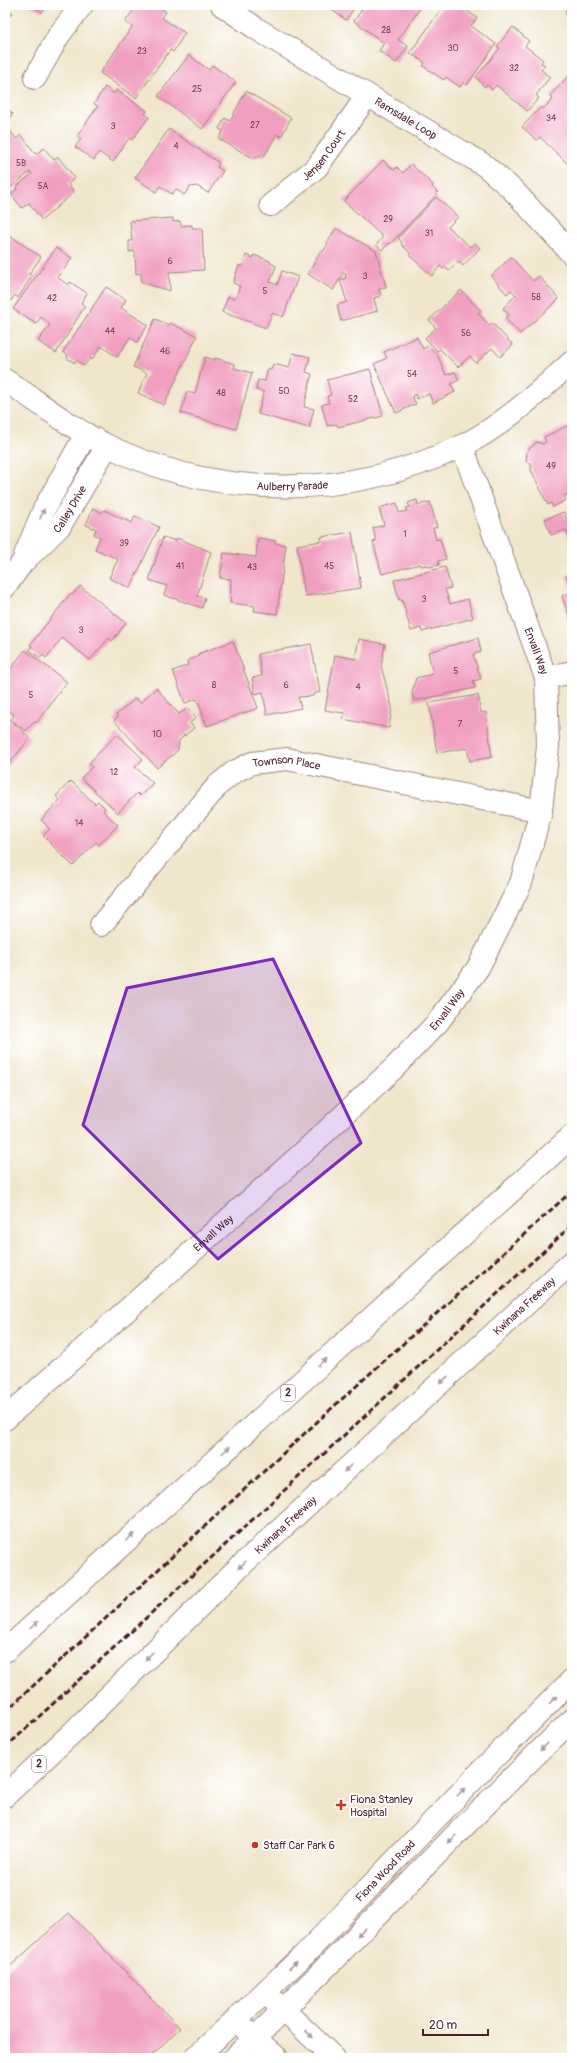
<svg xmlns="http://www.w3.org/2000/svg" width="577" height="2063" font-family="Pangolin,sans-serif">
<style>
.building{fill:#f19fc1}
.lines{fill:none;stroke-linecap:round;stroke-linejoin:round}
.minor-casing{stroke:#9d827c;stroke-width:24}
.tertiary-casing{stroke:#9d827c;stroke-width:24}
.secondary-casing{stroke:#9d827c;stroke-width:24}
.motorway-casing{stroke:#9d827c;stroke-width:24}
.minor{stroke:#fff;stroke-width:22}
.tertiary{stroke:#fff;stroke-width:22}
.secondary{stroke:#fff;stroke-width:22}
.motorway{stroke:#fff;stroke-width:22}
.rail{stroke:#4a1f2b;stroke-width:3;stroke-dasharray:6 3;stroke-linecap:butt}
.oneway{fill:#ae9aa0}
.marked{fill:#7b2cbf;fill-opacity:0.2;stroke:#7b2cbf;stroke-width:3;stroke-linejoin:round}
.poi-dot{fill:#c8321e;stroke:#fff;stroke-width:1.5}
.labels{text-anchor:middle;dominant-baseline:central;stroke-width:3.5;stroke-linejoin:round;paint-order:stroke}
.number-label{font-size:9px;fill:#743f50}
.shield{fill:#fff;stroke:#80626b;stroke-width:1}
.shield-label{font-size:10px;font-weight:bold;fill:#4a1f2b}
.street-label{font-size:11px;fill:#4a1f2b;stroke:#fff}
.poi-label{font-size:11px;fill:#4a1f2b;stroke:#fff;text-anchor:start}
</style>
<rect width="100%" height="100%" fill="#fff"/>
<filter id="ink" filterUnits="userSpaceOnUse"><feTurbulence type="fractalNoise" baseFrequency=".025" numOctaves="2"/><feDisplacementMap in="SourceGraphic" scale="8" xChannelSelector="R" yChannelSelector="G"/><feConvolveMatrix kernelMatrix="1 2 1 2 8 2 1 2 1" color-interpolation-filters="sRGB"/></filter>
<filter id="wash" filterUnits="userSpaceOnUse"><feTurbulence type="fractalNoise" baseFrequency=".012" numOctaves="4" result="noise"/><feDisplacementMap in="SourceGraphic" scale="16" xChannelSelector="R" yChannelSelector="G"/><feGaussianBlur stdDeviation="0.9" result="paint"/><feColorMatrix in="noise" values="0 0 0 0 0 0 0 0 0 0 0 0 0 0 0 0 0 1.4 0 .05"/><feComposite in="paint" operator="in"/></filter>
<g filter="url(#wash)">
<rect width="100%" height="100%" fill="#f0e6cc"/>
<g id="blocks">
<g class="building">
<path d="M5 5 13 13 5 20Z"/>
<path d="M29 5H48L42 12Z"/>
<path d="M137 5H156L166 12 162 18 185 33 173 52 170 50 136 98 100 73 132 27 125 22Z"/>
<path d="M325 5H356L346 20Z"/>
<path d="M365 5H418L421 7 398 40 408 46 396 63 379 51 384 43 354 21Z"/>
<path d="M444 5H459L477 18 471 26 496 44 467 85 464 82 460 87 446 77 444 80 423 66 425 63 410 53Z"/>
<rect x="566" y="5" width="6" height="10"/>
<path d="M513 27 529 41 525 46 543 60 541 63 545 65 541 70 550 77 536 95 539 98 527 111 496 85 492 90 487 85 485 87 476 77 500 48 497 46Z"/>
<path d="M189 55 209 70 212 65 236 82 202 129 158 96Z"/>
<path d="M569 75 572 78V159L568 164 540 137 537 140 522 127 541 107 543 109 553 99 550 96Z"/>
<path d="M105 87 114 94 116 90 147 111 145 114 149 117 132 140 129 138 113 162 99 152 94 160 75 147 81 139 77 136 98 106 94 104Z"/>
<path d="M246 91 291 118 281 137 277 134 265 155 253 158 219 139 223 131 219 129 225 118 230 121Z"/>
<path d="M5 107 13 114 5 121Z"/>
<path d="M9 129 16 139 21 135 36 154 44 148 54 160 58 157 75 178 68 184 74 192 42 220 29 203 22 208 11 194 17 189 16 187 32 174 30 172 5 192V133Z"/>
<path d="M169 129 219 163 217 167 223 171 208 193 197 186 190 187 184 195 176 189 172 194 160 186 156 192 135 178Z"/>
<path d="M383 160 394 170 397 167 403 173 411 164 433 185 432 187 438 193 390 244 389 243 382 250 376 245 383 237 344 201Z"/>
<path d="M436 197 458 217 448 227 470 247 475 243 480 248 463 266 459 261 449 271 445 267 443 269 440 266 432 276 409 255 410 253 401 244 402 242 398 238Z"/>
<path d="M173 218V222L180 221 181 226 192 225V228H202L204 270 169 272 170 291 141 282V273L136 274 135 251 129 252V241H132L130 221Z"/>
<path d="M336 228 376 251 386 287 379 289 381 296 374 298 377 311 341 321 337 305 347 302 340 280 346 278 345 273 344 272 333 290 308 274 321 251 323 252 328 244 327 243Z"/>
<path d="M12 237 41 257 29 274 32 276 18 298 15 295 6 308 5 248Z"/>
<path d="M56 248 72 258 60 275 59 274 57 277 68 285 70 282 87 293 81 303 85 306 56 353 38 341 50 325 45 320 41 317 36 324 13 309Z"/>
<path d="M246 255 253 258 254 255 270 261V263L276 266 270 282 277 285 282 271 298 277 283 317 272 313 266 328 222 312 228 297 235 299 240 286 233 283 239 265 242 267Z"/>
<path d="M511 257 533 281 539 276 559 299 520 334 505 318 509 315 503 308 516 295 511 290 507 294 491 276Z"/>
<path d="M106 287 126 300 121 308 148 325 137 342 130 337 117 357 101 346 92 360 90 358 84 366 76 360 75 363 67 358 68 355 63 352Z"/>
<path d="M461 290 481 311 478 313 490 326 492 323 513 345 500 357 492 348 476 363 470 356 458 367 440 349 437 351 425 338 436 328 429 320Z"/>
<path d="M155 319 169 325 170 323 197 336 164 405 138 393 147 373 133 367Z"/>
<path d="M417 337 423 349 428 346 437 354 446 375 455 372 459 380 451 384 455 392 433 403 429 394 417 399 415 394 412 396 416 404 396 413 374 364 387 358 384 352Z"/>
<path d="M293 353 310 357 306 372 312 374 304 407 314 409 309 428 258 414 264 392 256 390 258 380 265 381 268 369 271 370 273 364 289 368Z"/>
<path d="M205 357 215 360V358L235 364 234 368 252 373 236 429 181 413 187 392 195 394Z"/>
<path d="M370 369 383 416 338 427 337 424 327 426 322 405 329 403 327 396 331 395 327 380Z"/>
<path d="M567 426 572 437V492L564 496 566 500 553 507 551 503 548 505 531 470V463L526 462 527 451 537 442 543 444 546 442 544 437Z"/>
<path d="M417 500 418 505 430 502 437 527 433 528 436 540 440 539 446 559 438 561 439 565 429 567 428 565 421 566 420 564 382 574 373 542 376 541 373 528 384 525 379 508 397 503 399 513 407 511 406 508 410 507 408 503Z"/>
<path d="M93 508 102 513 104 510 132 523 135 516 159 527 130 588 109 578 118 559 95 549 100 537 94 534 96 529 86 525Z"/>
<path d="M564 512 568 524 572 522V546L566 530 551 535 545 519Z"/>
<path d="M352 532 361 588 305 596 297 545 322 541 321 537Z"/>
<path d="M163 537 176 541 177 538 211 552 197 596 205 598 202 608 164 595 167 586 149 580Z"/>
<path d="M258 538 276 541 275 543 286 545 277 614 254 611 255 606 230 603 231 579 220 578 224 553 256 557Z"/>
<path d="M445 567 451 588 445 589 450 604 468 599 473 618 422 632 421 628 411 631 402 600H399L394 580Z"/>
<path d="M572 574V591L566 576Z"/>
<path d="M80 586 126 623 112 641 109 638 90 660 62 638 46 658 43 655 40 658 29 650 32 646 30 645 70 594 72 595Z"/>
<path d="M572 592V625L562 596Z"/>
<path d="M478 638 481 652 473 654 481 679 473 681 475 688 414 701 412 692 416 678 433 674 428 652Z"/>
<path d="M359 639 385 644 381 666 392 707 389 728 343 719 344 713 325 710 335 655 355 659Z"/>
<path d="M233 641 258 708 207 726 197 699 185 703 173 671 188 665 187 661 199 656 198 654Z"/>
<path d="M311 644 320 692 313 694V696L298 697 301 708 267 715 263 692 255 694 252 678 262 676 258 654Z"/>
<path d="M25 650 67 682 36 723 34 722 26 731 11 720 14 715 5 708V671L7 668 10 670Z"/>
<path d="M156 688 179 714 188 708 196 718 190 723 194 728 179 740 178 750 157 768 114 720 118 717 116 715 136 698 140 703Z"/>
<path d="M478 695 481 713 486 712 492 757 470 761 467 748 437 753 429 703Z"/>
<path d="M5 715 30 738 5 769Z"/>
<path d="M117 734 143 759 135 767 153 783 140 796 137 793 118 813 81 778 92 767 89 763Z"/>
<path d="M71 781 95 804 98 801 105 808 103 811 118 825 99 845 96 842 73 866 43 836 50 829 41 820 60 800 56 796Z"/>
<path d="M69 1913 180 2028 149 2058H5V1971Z"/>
</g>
</g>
</g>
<g filter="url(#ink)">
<use href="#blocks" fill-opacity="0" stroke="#9d827c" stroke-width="1"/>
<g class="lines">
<g class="minor-casing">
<g id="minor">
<path id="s1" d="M222 5 257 29 484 165 512 189 572 254"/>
<path d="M35 78 59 35 82 5"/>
<path id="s2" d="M271 205 317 167 367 96"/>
<path d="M546 678 572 672"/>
<path id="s3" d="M101 925 218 785 234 772 252 763 287 759 541 811"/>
<path id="s4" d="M5 1419 306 1150 393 1069 438 1022 478 968 521 883 541 811 548 746 546 678 462 446"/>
</g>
</g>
<g class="tertiary-casing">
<g id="tertiary">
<path d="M274 2001 334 2058"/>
<path d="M245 2029 277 2058"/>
<path id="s5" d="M195 2058 303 1956 492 1760 572 1680"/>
<path d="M234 2058C350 1948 456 1829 572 1720"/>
</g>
</g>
<g class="secondary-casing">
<g id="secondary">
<path id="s6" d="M5 380C39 402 72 429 108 446 220 500 349 500 462 446 503 426 538 392 572 362"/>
<path d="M25 555 44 509 86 434"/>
<path id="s7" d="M5 587 22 563 60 526 107 446"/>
</g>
</g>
<g class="motorway-casing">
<g id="motorway">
<path d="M5 1651 572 1136"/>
<path id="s8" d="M5 1796 73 1732 234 1572 572 1262"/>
</g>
</g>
<use href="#minor" class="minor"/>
<use href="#tertiary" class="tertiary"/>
<use href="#secondary" class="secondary"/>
<use href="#motorway" class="motorway"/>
<g class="rail">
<path d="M5 1712 332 1408 572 1191"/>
<path d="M5 1748 572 1225"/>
</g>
</g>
<defs><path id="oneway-solid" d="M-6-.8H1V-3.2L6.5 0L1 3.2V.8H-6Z"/></defs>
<g class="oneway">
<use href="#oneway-solid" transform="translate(42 514) rotate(-67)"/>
<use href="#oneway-solid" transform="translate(322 1362) rotate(-42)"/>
<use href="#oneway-solid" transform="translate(444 1380) rotate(137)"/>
<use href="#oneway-solid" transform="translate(226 1450) rotate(-42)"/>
<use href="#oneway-solid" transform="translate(348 1468) rotate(137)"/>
<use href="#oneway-solid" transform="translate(130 1537) rotate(-42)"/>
<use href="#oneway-solid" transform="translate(242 1565) rotate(137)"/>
<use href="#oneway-solid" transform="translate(34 1625) rotate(-42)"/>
<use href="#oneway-solid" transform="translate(149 1656) rotate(135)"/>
<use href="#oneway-solid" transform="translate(553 1700) rotate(-45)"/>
<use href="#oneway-solid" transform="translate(544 1747) rotate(137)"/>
<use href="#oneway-solid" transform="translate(461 1792) rotate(-46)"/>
<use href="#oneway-solid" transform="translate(452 1839) rotate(134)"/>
<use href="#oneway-solid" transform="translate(361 1932) rotate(134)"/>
<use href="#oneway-solid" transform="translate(293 1965) rotate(-43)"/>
<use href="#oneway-solid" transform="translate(309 2034) rotate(43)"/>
</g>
</g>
<path class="marked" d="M273 959 361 1143 218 1259 83 1125 127 988Z"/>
<g class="poi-dot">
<path d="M339 1799h4v4h4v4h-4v4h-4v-4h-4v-4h4z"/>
<circle cx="255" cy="1845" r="4"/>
</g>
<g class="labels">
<g class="number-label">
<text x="386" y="30">28</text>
<text x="453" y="48">30</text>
<text x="142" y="51">23</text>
<text x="514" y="68">32</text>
<text x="197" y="89">25</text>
<text x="551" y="118">34</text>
<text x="255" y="125">27</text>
<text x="113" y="126">3</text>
<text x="176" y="146">4</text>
<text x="21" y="163">5B</text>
<text x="43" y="186">5A</text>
<text x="388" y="219">29</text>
<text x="429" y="233">31</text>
<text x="170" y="261">6</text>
<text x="365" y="276">3</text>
<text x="265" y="291">5</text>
<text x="536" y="297">58</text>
<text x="52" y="298">42</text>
<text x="110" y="331">44</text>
<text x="466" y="333">56</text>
<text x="165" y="351">46</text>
<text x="412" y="374">54</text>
<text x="284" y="391">50</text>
<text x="221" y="393">48</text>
<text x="353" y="399">52</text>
<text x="551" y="466">49</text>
<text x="405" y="534">1</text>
<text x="124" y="543">39</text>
<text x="180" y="566">41</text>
<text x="329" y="566">45</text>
<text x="252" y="567">43</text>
<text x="424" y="599">3</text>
<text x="81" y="630">3</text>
<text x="456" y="671">5</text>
<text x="214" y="685">8</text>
<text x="286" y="685">6</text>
<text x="358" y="687">4</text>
<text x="31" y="695">5</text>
<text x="460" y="724">7</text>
<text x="157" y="734">10</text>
<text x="114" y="772">12</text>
<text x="79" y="823">14</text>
</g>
<g class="shield">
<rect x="281" y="1385" width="14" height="16" rx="3"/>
<rect x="32" y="1756" width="14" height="16" rx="3"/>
</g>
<g class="shield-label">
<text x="288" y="1393">2</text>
<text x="39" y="1764">2</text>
</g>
<g class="street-label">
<text stroke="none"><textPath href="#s1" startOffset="216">Ramsdale Loop</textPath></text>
<text stroke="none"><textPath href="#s2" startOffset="73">Jensen Court</textPath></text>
<text stroke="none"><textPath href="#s6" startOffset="313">Aulberry Parade</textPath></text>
<text stroke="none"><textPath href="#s7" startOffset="102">Calley Drive</textPath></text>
<text transform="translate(536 651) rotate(70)">Envall Way</text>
<text stroke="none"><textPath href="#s3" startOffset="258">Townson Place</textPath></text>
<text stroke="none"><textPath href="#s4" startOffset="603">Envall Way</textPath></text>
<text stroke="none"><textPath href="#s4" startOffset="279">Envall Way</textPath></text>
<text stroke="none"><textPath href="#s8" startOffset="714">Kwinana Freeway</textPath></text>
<text stroke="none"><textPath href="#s8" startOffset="390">Kwinana Freeway</textPath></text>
<text stroke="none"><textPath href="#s5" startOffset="267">Fiona Wood Road</textPath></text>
</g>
<g class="poi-label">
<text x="350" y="1799">Fiona Stanley<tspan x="350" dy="13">Hospital</tspan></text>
<text x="263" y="1845">Staff Car Park 6</text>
</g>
</g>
<rect width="577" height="2063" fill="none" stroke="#fff" stroke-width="20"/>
<path d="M423 2029v6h65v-6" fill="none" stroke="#4a1f2b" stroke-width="2"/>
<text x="429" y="2029" font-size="12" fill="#4a1f2b" stroke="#ffffff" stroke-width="3" paint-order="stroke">20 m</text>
</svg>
